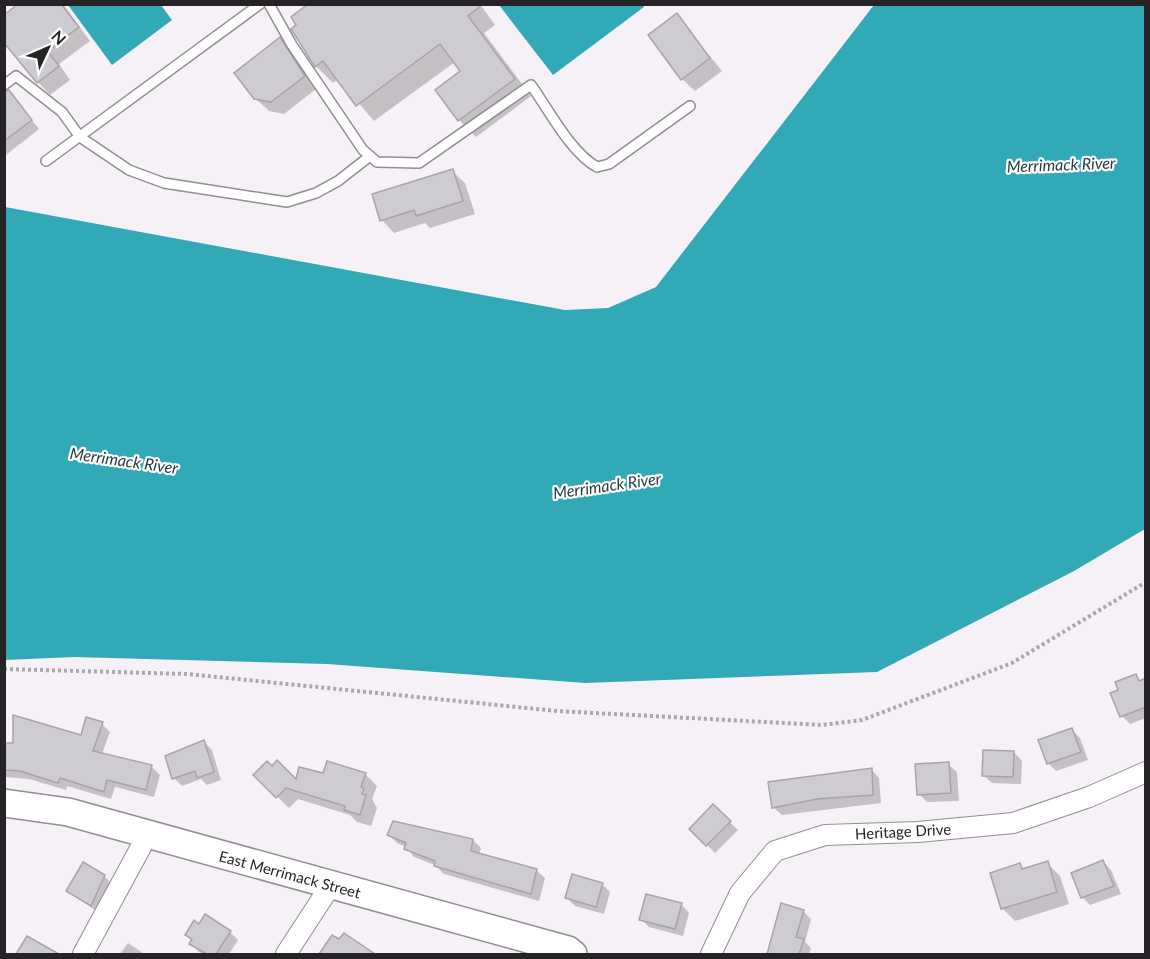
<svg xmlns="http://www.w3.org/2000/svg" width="1150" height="959" font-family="Lato,sans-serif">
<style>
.water{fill:#32a9b6}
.shadow{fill:#0003}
.building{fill:#ceccd2;stroke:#a7a5ab;stroke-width:1.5}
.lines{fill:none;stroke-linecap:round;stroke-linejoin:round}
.lane-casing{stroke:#928d92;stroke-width:12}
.street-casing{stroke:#928d92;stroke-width:22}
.secondary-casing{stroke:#928d92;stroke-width:30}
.path{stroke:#aba7ab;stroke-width:4;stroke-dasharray:3 3;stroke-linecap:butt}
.lane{stroke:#fff;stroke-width:9}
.street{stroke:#fff;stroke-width:20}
.secondary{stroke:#fff;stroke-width:27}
.labels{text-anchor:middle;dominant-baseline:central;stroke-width:4.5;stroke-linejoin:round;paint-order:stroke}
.street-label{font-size:15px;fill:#252325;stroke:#fff}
.water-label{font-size:16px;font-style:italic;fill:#243e41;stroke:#fff}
</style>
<rect width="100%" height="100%" fill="#f6f1f6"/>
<g class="water">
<path d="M68 5H161L172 20 112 65Z"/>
<path d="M643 5 644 7 553 75 499 5Z"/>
<path d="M874 5H1145V529L1074 571 877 672 585 683 327 664 74 657 5 660V207L565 310 608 308 656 287Z"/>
</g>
<g class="shadow">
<path d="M21 4H63L90 41 59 64 70 80 50 95 38 82Z"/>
<path d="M480 4 495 25 484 33 531 96 476 137 459 120 462 71 455 62 374 121 338 79 333 83 316 66 293 29Z"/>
<path d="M676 15 722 71 695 91 682 79Z"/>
<path d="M280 39 292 52 316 89 284 114 269 111 255 98Z"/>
<path d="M12 96 39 129 6 155 4 102Z"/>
<path d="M452 171 465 183 475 214 430 228 425 223 394 233 382 220Z"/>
<path d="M1136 676 1141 681 1146 680V718L1130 724 1122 716 1120 691Z"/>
<path d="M102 724 110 732 102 754 152 767 160 775 154 797 115 787 111 799 67 786 66 790 29 779 4 777V744L82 737Z"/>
<path d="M1072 730 1080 738 1088 760 1056 771 1048 763Z"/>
<path d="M204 742 212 750 221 780 207 785 201 779 182 786 174 778Z"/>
<path d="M1014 752 1022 761 1021 784 992 783 983 775Z"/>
<path d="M948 764 957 772 959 801 927 802 919 794Z"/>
<path d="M272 768 297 781 365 774 377 786 372 799 377 808 371 826 357 822 350 815 298 799 289 808 255 775Z"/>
<path d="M871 769 879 778 881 803 782 815 773 807Z"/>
<path d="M713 806 738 830 715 853 691 829Z"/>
<path d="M389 835 473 840 481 848 479 855 536 870 545 878 539 901 444 874 435 865 414 857 406 847 397 843Z"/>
<path d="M1103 862 1111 870 1121 894 1090 905 1082 897Z"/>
<path d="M1047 863 1060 876 1069 904 1015 921 1002 908 1020 865 1025 870Z"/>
<path d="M104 876 112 884 99 913 68 891Z"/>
<path d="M602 884 610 892 604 914 575 906 567 898Z"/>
<path d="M681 904 689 913 683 936 649 927 641 919Z"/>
<path d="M782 905 803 911 811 919 805 942 811 948 809 954H769Z"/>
<path d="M200 926 230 932 238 940 229 954H204L199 952 191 944 193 940 187 935Z"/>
<path d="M344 935 372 954 321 953 339 941Z"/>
<path d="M128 943 143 953 144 954H120Z"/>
</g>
<g class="building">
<path d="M18 4H61L79 27 47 51 59 66 37 83 4 43V15Z"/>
<path d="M308 4H483L468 16 515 79 458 121 435 90 460 71 440 44 356 106 323 61 315 67 291 29 296 25 291 17Z"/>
<path d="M677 13 710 58 681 80 648 35Z"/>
<path d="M280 37 305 76 271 102 254 99 234 73Z"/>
<path d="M9 90 32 120 4 141V92Z"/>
<path d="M453 169 463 201 416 216 414 210 380 221 372 194Z"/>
<path d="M1136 674 1139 681 1146 678V707L1120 717 1110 693 1118 690 1115 682Z"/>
<path d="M13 715 81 735 86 717 103 722 93 751 152 765 146 790 107 780 104 792 60 778 58 783 20 771 4 770V743H13Z"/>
<path d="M1072 728 1081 752 1047 764 1038 740Z"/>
<path d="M204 740 214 772 197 778 195 771 172 779 165 756Z"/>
<path d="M983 750 1014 751 1013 777 982 776Z"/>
<path d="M277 760 296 779 299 767 323 773 327 761 366 773 361 787 364 788 362 794 366 795 360 815 344 810 345 806 286 788 276 798 253 775 267 761 272 766Z"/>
<path d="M949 762 951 793 917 795 915 764Z"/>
<path d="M872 768 873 795 817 799 772 808 768 782Z"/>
<path d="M713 804 731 821 706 846 689 829Z"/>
<path d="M393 821 473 839 471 851 537 869 531 894 434 866 435 861 404 849 406 843 387 835Z"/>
<path d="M1103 860 1114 886 1081 898 1071 873Z"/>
<path d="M1048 861 1057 892 1001 909 990 873 1020 863 1022 869Z"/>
<path d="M83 862 105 875 91 906 66 891Z"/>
<path d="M572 874 603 883 596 907 565 898Z"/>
<path d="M646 894 682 903 675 929 639 920Z"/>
<path d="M781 903 804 910 796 937 804 939 799 954H767Z"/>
<path d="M205 914 231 931 216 954H207L189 944 192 939 185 935 194 920 199 924Z"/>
<path d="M344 933 375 954H319L332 935 339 939Z"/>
<path d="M27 936 59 954H16Z"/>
</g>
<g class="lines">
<g class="lane-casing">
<g id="lane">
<path d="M269 4 292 45 363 150 377 162 419 163 531 85C549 110 571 153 597 167L609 164 690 106"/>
<path d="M4 85 16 76 62 112 80 137 129 170 164 183 287 202 316 193 338 181 370 156"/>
<path d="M46 161 260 4"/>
</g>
</g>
<g class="street-casing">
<g id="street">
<path d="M83 954 148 834"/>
<path d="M286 954 331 885"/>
<path d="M711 954 740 893 775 851 825 835 918 832 1013 823 1089 797 1146 772"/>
</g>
</g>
<g class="secondary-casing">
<path id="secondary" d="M4 803 68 812 568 950 573 954"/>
</g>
<path class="path" d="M4 669 187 674 557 711 822 725 862 720 1012 663 1146 582"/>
<use href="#lane" class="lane"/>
<use href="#street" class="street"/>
<use href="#secondary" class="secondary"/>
</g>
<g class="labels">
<g class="street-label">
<text transform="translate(903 831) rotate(-3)">Heritage Drive</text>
<text transform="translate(290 874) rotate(15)">East Merrimack Street</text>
</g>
<g class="water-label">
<text transform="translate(1061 164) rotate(-2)">Merrimack River</text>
<text transform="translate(124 460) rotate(8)">Merrimack River</text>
<text transform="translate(607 485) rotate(-8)">Merrimack River</text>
</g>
</g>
<rect width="1150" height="959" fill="none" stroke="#252325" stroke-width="12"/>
<g transform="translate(48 48) rotate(46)" stroke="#ffffff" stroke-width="4.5" paint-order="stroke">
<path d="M0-4.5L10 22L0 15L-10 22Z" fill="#252325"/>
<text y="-9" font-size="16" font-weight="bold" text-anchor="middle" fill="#252325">N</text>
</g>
</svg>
